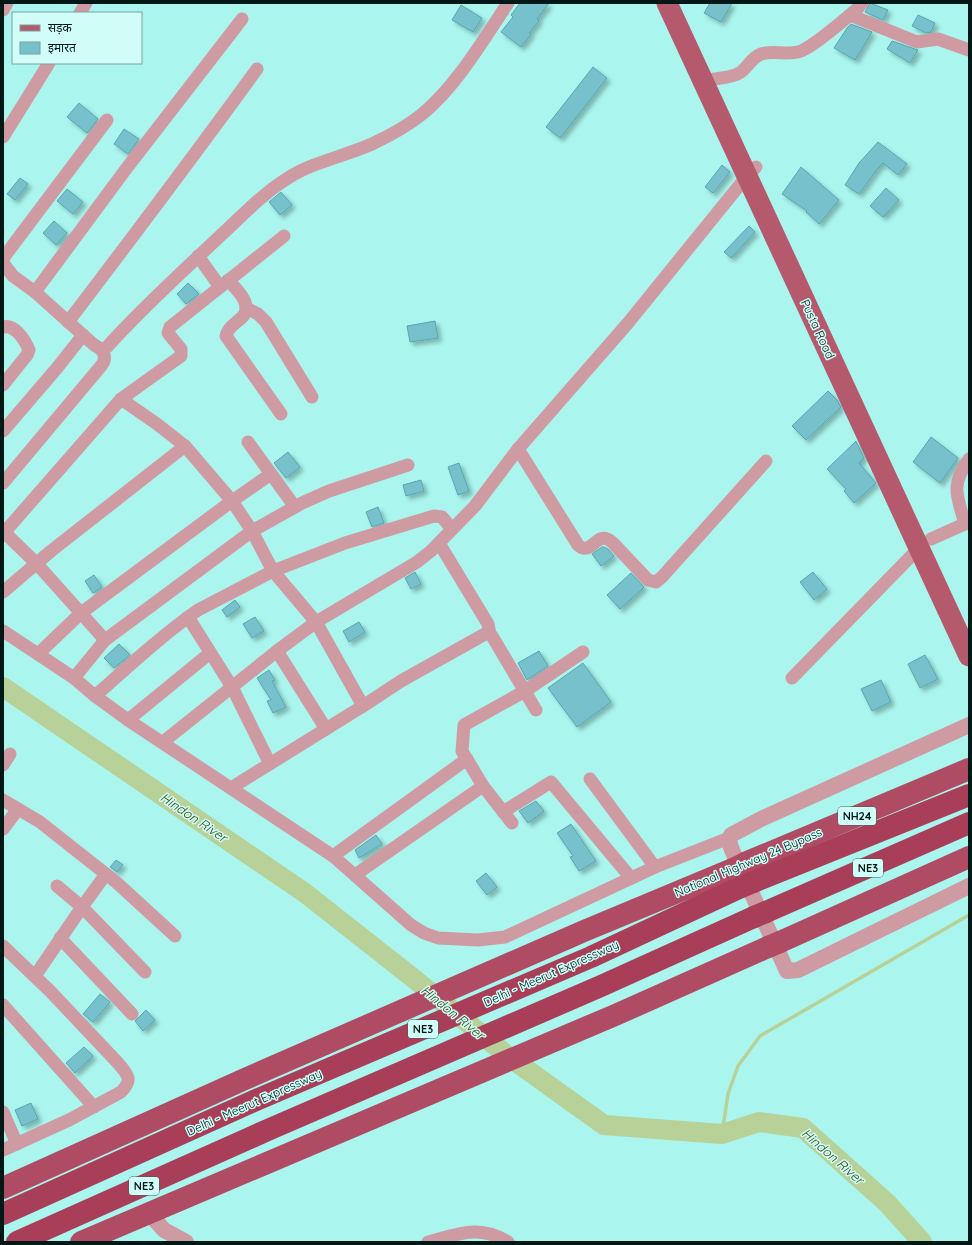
<svg xmlns="http://www.w3.org/2000/svg" width="972" height="1245" font-family="Quicksand,'Noto Sans Devanagari',sans-serif">
<style>
.lines{fill:none;stroke-linecap:round;stroke-linejoin:round}
.stream{stroke:#b7d198;stroke-width:3.5}
.river{stroke:#b7d198;stroke-width:20}
.building{fill:#77c1cd;stroke:#59a4af;filter:url(#shadow)}
.minor{stroke:#cf9ba3;stroke-width:13}
.tertiary{stroke:#cf9ba3;stroke-width:16}
.primary{stroke:#b5596d;stroke-width:21}
.trunk{stroke:#af4c63;stroke-width:22}
.motorway{stroke:#a93e59;stroke-width:22}
.trunk-bridge{stroke:#af4c63;stroke-width:22}
.motorway-bridge{stroke:#a93e59;stroke-width:22}
.labels{text-anchor:middle;dominant-baseline:central;stroke-width:3;stroke-linejoin:round;paint-order:stroke}
.shield{fill:#d1fdf8;stroke:#3f5d5a;stroke-width:1}
.shield-label{font-size:11px;font-weight:bold;fill:#001916}
.street-label{font-size:12px;fill:#001916;stroke:#d1fdf8}
.water-label{font-size:13px;font-style:italic;fill:#354b0e;stroke:#d1fdf8}
</style>
<defs>
<filter id="shadow"><feDropShadow dx="3.5" dy="3.5" stdDeviation="2" flood-color="#0004"/></filter>
</defs>
<rect width="100%" height="100%" fill="#aaf6ee"/>
<g class="lines">
<path class="stream" d="M722 1134 728 1094 738 1066 760 1036 969 915"/>
<path class="river" d="M3 687 305 893 413 978 509 1057 604 1125 722 1134 759 1122 803 1128 887 1203 922 1242"/>
</g>
<g class="building">
<path d="M520 3H549L537 19 539 21 529 33 531 34 521 47 501 32 513 17 511 15Z"/>
<path d="M710 3H732L721 22 704 13Z"/>
<path d="M870 3 888 10 883 20 865 12Z"/>
<path d="M461 5 482 18 473 32 452 20Z"/>
<path d="M918 15 935 23 931 32 926 33 912 26Z"/>
<path d="M851 24 872 32 855 60 834 48 847 28Z"/>
<path d="M892 41 918 50 910 63 887 49Z"/>
<path d="M593 67 607 78 560 138 546 127Z"/>
<path d="M79 103 98 119 87 133 67 117Z"/>
<path d="M124 129 139 139 128 154 114 144Z"/>
<path d="M878 142 907 164 898 175 883 163 877 169 859 194 845 185 859 163Z"/>
<path d="M722 165 730 172 713 193 705 187Z"/>
<path d="M801 167 839 200 819 224 806 212 807 211 782 194Z"/>
<path d="M20 178 28 184 15 200 7 194Z"/>
<path d="M886 188 899 200 883 217 870 206Z"/>
<path d="M67 189 83 202 73 214 57 201Z"/>
<path d="M281 192 292 205 280 215 269 202Z"/>
<path d="M54 221 67 233 56 245 43 233Z"/>
<path d="M749 226 755 232 731 258 724 252Z"/>
<path d="M188 283 199 294 186 304 177 294Z"/>
<path d="M435 321 438 338 410 342 407 326Z"/>
<path d="M828 391 837 400 841 407 806 440 792 426Z"/>
<path d="M931 437 958 458 940 483 913 462Z"/>
<path d="M856 441 864 458 859 463 876 483 854 503 844 491 846 489 827 469Z"/>
<path d="M288 452 300 467 286 478 274 463Z"/>
<path d="M459 463 469 491 458 495 448 467Z"/>
<path d="M421 480 424 491 406 496 403 485Z"/>
<path d="M378 507 384 523 372 527 366 512Z"/>
<path d="M602 547H604L608 549 614 556 601 566 592 554Z"/>
<path d="M415 572 421 584 411 589 405 578Z"/>
<path d="M813 572 827 589 814 600 800 582Z"/>
<path d="M631 573 644 587 620 609 607 595Z"/>
<path d="M94 575 102 587 93 593 85 581Z"/>
<path d="M235 600 240 607 227 617 222 610Z"/>
<path d="M255 617 264 631 252 638 243 624Z"/>
<path d="M359 622 365 632 349 642 343 631Z"/>
<path d="M119 644 130 655 114 668 104 658Z"/>
<path d="M539 651 548 666 527 680 518 663Z"/>
<path d="M925 655 938 679 920 688 908 664Z"/>
<path d="M583 663 611 702 577 727 548 688Z"/>
<path d="M269 670 275 680 272 681 286 707 273 713 267 701 271 700 257 678Z"/>
<path d="M881 680 891 702 872 711 861 689Z"/>
<path d="M536 801 544 811 528 823 519 811Z"/>
<path d="M571 824 596 861 579 871 570 857 573 856 557 833Z"/>
<path d="M376 835 382 844 359 858 355 850Z"/>
<path d="M116 860 123 865 117 872 110 867Z"/>
<path d="M486 873 497 887 487 895 476 881Z"/>
<path d="M100 994 110 1002 93 1022 83 1014Z"/>
<path d="M146 1010 155 1020 143 1031 135 1021Z"/>
<path d="M84 1047 93 1056 75 1073 66 1063Z"/>
<path d="M31 1103 38 1119 22 1126 15 1110Z"/>
</g>
<g class="lines">
<g class="minor">
<path d="M3 10 7 3"/>
<path d="M80 13 86 3"/>
<path d="M850 15 917 42 938 39 969 50"/>
<path d="M714 79C722 78 734 77 741 72 748 67 752 57 761 54 773 50 786 55 798 52 811 49 845 19 857 9L862 3"/>
<path d="M3 137 49 63"/>
<path d="M198 256 220 287"/>
<path d="M3 261 4 257 107 120"/>
<path d="M3 263 13 276 35 292 93 344 102 350 107 347C142 308 181 273 219 237 241 217 262 194 288 178 313 162 345 156 372 144 389 136 406 127 421 115 455 88 484 39 508 3"/>
<path d="M228 280C236 289 252 303 244 315 241 319 236 322 232 326 229 329 227 331 226 336L281 414"/>
<path d="M35 292 126 169 242 19"/>
<path d="M246 308 258 314 266 322 312 397"/>
<path d="M68 322C132 238 195 154 257 69"/>
<path d="M3 327C15 324 25 340 29 350L27 355 3 385"/>
<path d="M121 399 157 424 185 446 232 501 252 531 273 571 316 622 363 706"/>
<path d="M3 431 57 368 83 335"/>
<path d="M248 442 295 507"/>
<path d="M518 449 578 545C592 558 597 527 613 543L648 580 656 582 662 577 766 461"/>
<path d="M3 483 101 366C106 360 105 356 102 350"/>
<path d="M965 524C957 495 950 486 969 459"/>
<path d="M3 531 37 564 105 640"/>
<path d="M3 534 121 399 181 356V349L168 333 170 327 284 236"/>
<path d="M931 539 969 522"/>
<path d="M439 543 488 624 490 634"/>
<path d="M3 592 51 551 185 446"/>
<path d="M188 617 232 687 270 764"/>
<path d="M3 631 74 678 95 696 128 720 333 856 411 925 424 933 438 938 478 940 505 937 655 867 729 838"/>
<path d="M277 651 326 729"/>
<path d="M38 654 81 613 232 501 271 474"/>
<path d="M74 678 105 640 252 531 302 503 329 491 408 465"/>
<path d="M792 678 919 548"/>
<path d="M95 696C129 666 161 636 198 610L273 571 345 543 434 516 442 517 452 529"/>
<path d="M128 720 210 653"/>
<path d="M163 742 277 651 316 622 417 562 431 551 475 506 518 449 628 323 747 176 756 167"/>
<path d="M3 765 10 754"/>
<path d="M590 779 655 867"/>
<path d="M483 786 462 751 464 725 525 691 583 652"/>
<path d="M231 788 363 706 401 681 485 634 489 633 492 636 536 710"/>
<path d="M3 800 40 822 116 882 175 936"/>
<path d="M503 812 551 782 631 878"/>
<path d="M3 829 18 809"/>
<path d="M333 856 467 759"/>
<path d="M355 875 483 786 512 823"/>
<path d="M57 886 82 907 145 972"/>
<path d="M60 938 132 1014"/>
<path d="M3 946 50 991 118 1063C127 1074 134 1079 121 1092L69 1120 3 1150"/>
<path d="M35 976 82 907 106 874"/>
<path d="M3 1005 94 1107"/>
<path d="M3 1112 17 1144"/>
<path d="M428 1242C458 1234 480 1224 508 1242"/>
</g>
<g class="tertiary">
<path d="M969 725 761 819 731 835 729 841 732 850 787 971 798 970 969 886"/>
<path d="M149 1213 164 1230 186 1242"/>
</g>
<path class="primary" d="M667 3 969 656"/>
<g class="trunk">
<path d="M745 863 969 769"/>
<path d="M780 942 969 857"/>
<path d="M3 1188 245 1079 584 931 733 869"/>
<path d="M81 1242 613 1016 768 947"/>
</g>
<g class="motorway">
<path d="M753 882 969 795"/>
<path d="M766 912 969 823"/>
<path d="M3 1214 256 1100 591 957 741 887"/>
<path d="M17 1242 270 1129 601 986 754 917"/>
</g>
<g class="trunk-bridge">
<path d="M733 869 745 863"/>
<path d="M768 947 780 942"/>
</g>
<g class="motorway-bridge">
<path d="M741 887 753 882"/>
<path d="M754 917 766 912"/>
</g>
</g>
<g class="labels">
<g class="shield">
<rect x="838" y="807" width="38" height="18" rx="3"/>
<rect x="853" y="859" width="30" height="18" rx="3"/>
<rect x="408" y="1020" width="30" height="18" rx="3"/>
<rect x="129" y="1177" width="30" height="18" rx="3"/>
</g>
<g class="shield-label">
<text x="857" y="816">NH24</text>
<text x="868" y="868">NE3</text>
<text x="423" y="1029">NE3</text>
<text x="144" y="1186">NE3</text>
</g>
<g class="street-label">
<text transform="translate(818 329) rotate(65)">Pusta Road</text>
<text transform="translate(748 862) rotate(-23)">National Highway 24 Bypass</text>
<text transform="translate(551 973) rotate(-24)">Delhi - Meerut Expressway</text>
<text transform="translate(254 1102) rotate(-24)">Delhi - Meerut Expressway</text>
</g>
<g class="water-label">
<text transform="translate(194 817) rotate(34)">Hindon River</text>
<text transform="translate(453 1012) rotate(39)">Hindon River</text>
<text transform="translate(833 1156) rotate(41)">Hindon River</text>
</g>
</g>
<rect width="972" height="1245" fill="none" stroke="#001916" stroke-width="8"/>
<rect x="12" y="12" width="130" height="52" fill="#d1fdf8" stroke="#7da29e"/>
<rect x="20" y="25" width="20" height="6" fill="#b5596d" stroke="#7da29e"/>
<text x="48" y="32" font-size="12" fill="#001916">सड़क</text>
<rect x="20" y="42" width="20" height="12" fill="#77c1cd" stroke="#7da29e"/>
<text x="48" y="52" font-size="12" fill="#001916">इमारत</text>
</svg>
